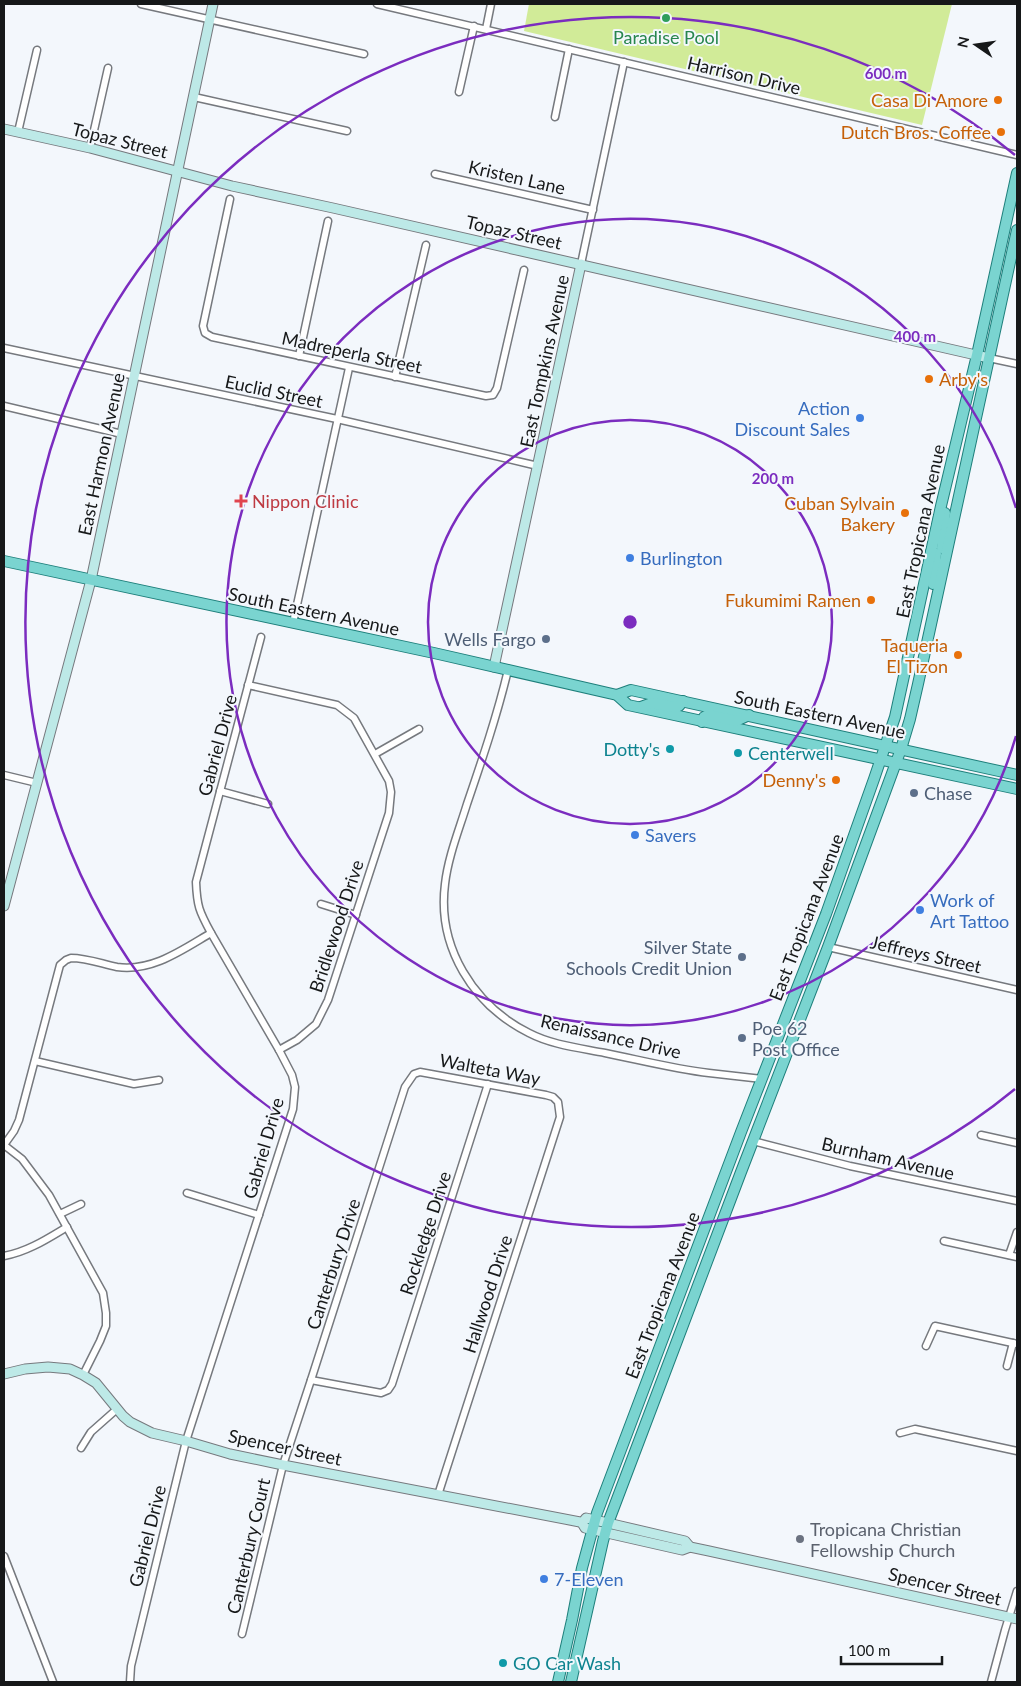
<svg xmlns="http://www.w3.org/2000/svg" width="1021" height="1686" font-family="Lato,sans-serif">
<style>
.green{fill:#d1eb98}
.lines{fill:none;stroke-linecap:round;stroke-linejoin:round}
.street-casing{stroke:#76797e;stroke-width:9}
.secondary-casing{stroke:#76797e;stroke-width:11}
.primary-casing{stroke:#1e7f7b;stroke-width:12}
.street{stroke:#fff;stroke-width:6}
.secondary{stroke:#bde9e7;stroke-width:9}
.primary{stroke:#7ad4d0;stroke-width:10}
.ring{fill:none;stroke:#7b2cbf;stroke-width:2.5}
.leisure-dot{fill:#2e9e5b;stroke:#f3f7fc;stroke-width:2}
.food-dot{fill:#e8710a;stroke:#f3f7fc;stroke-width:2}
.shop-dot{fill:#3f7fe0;stroke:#f3f7fc;stroke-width:2}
.health-dot{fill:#e0444e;stroke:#f3f7fc;stroke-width:2}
.service-dot{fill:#5c6f8a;stroke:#f3f7fc;stroke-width:2}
.culture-dot{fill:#0f9aa8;stroke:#f3f7fc;stroke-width:2}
.worship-dot{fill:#6b7280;stroke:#f3f7fc;stroke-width:2}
.labels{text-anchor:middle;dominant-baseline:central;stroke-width:4;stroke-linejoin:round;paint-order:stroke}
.leisure-label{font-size:18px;fill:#27864d;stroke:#f3f7fc}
.street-label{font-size:18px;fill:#161819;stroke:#f3f7fc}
.food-label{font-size:18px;fill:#c56008;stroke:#f3f7fc;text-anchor:end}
.shop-label{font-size:18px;fill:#366cbe;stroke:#f3f7fc;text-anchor:start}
.health-label{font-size:18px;fill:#be3a42;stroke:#f3f7fc;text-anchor:start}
.service-label{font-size:18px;fill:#4e5e75;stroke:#f3f7fc;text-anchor:end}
.culture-label{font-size:18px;fill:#0d838f;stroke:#f3f7fc;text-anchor:start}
.worship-label{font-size:18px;fill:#5b616d;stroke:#f3f7fc;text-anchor:start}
.centre{fill:#7b2cbf;stroke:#f3f7fc;stroke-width:2.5}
.ring-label{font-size:15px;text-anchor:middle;font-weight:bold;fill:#7b2cbf;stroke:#f3f7fc;stroke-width:4;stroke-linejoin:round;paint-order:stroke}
</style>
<rect width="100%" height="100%" fill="#f3f7fc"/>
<path class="green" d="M529 4H952L922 125 524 31Z"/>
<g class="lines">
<g class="street-casing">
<g id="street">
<path d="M141 4 364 54"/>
<path d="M377 4 1017 155"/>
<path d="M486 29 491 4"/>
<path d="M459 92 474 26"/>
<path d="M194 97 347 131"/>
<path d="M555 117 569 49"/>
<path d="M18 132 37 50"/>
<path d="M90 148 108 68"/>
<path d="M435 174 593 210"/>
<path d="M230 199 203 326 205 333 212 337 486 396 493 395 497 388 524 270"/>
<path d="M581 264 624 62"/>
<path d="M4 348 337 419 538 466"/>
<path d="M299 356 328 221"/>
<path d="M989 358 1017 364"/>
<path d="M395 377 426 245"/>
<path d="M4 406 122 434"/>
<path d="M293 623 349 368"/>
<path d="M508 670C497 716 482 760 467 804 459 830 448 857 445 884 437 947 473 1005 529 1033 552 1045 580 1048 605 1053 640 1060 675 1069 709 1073 727 1075 744 1077 762 1079"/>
<path d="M248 685 337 705 354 718 389 781 391 792 389 813 328 1000 316 1024 297 1040 279 1050"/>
<path d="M375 754 419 729"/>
<path d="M4 775 37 783"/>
<path d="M220 791 268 804"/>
<path d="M321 904 356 915"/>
<path d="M828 947 1017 990"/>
<path d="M35 1061 134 1084 159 1080"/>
<path d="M981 1135 1017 1143"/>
<path d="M753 1141 850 1166 1017 1201"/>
<path d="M4 1145 14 1131 19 1120 60 965 66 960 71 958C87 958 102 964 117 967 152 972 182 950 211 933"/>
<path d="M4 1145 22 1159 49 1195 103 1293 106 1313V1326L100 1341 83 1375"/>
<path d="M187 1193 259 1215"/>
<path d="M60 1214 81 1204"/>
<path d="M944 1241 1017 1257"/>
<path d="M1009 1255 1017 1232"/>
<path d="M4 1256C27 1252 47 1239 67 1227"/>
<path d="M926 1346 935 1326 1017 1344"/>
<path d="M1007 1366 1013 1343"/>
<path d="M311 1380 381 1393 388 1390 392 1384 488 1084"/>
<path d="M900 1433 915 1429 1017 1451"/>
<path d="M81 1448 91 1432 117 1409"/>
<path d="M4 1556 53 1682"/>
<path d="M242 1634 283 1465 311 1380 405 1087 414 1074 420 1072 546 1095 553 1097 558 1102 560 1117 438 1495"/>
<path d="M130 1682 131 1666 186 1441 293 1109 295 1087 292 1075 279 1050 211 933C199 911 197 906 196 882L261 637"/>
<path d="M991 1682 1005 1630 1017 1591"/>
</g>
</g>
<g class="secondary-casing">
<g id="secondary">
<path d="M4 129 90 148 232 186 333 208 989 358"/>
<path d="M494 667 581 264"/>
<path d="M4 906 91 580 213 4"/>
<path d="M4 1374 25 1369 48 1367 70 1369 83 1375 96 1383 123 1416 130 1422 152 1433 186 1441 230 1454 283 1465 580 1522 582 1523 585 1528 682 1550 690 1547 709 1551 1017 1619"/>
<path d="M582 1523 586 1518 595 1520 685 1541 690 1547"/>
</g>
</g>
<g class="primary-casing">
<g id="primary">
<path d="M942 548 945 513"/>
<path d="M931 552 936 554 933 584"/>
<path d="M4 561 434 653 617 695 628 705 1017 789"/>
<path d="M617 695 631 690 1017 775"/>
<path d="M641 707 652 703 673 707 679 706 683 701"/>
<path d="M702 722 704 717 708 715 736 721 749 715"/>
<path d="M558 1682 572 1620 582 1568 597 1513 741 1132 826 914 874 779 895 717 941 506 977 355 1017 173"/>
<path d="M571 1682 603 1541 608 1523 741 1172 828 947 901 749 910 719 918 684 1017 230"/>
</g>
</g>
<use href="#street" class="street"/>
<use href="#secondary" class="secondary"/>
<use href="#primary" class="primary"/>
</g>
<g class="ring">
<circle cx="630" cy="622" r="202"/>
<path d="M1016 736A403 403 0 1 1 1016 508"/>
<path d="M1015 1089A605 605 0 1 1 1015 155"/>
</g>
<circle class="leisure-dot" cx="666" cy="18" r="5"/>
<g class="food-dot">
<circle cx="998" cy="100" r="5"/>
<circle cx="1001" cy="132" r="5"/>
<circle cx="929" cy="379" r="5"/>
<circle cx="905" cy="513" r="5"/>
<circle cx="871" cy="600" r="5"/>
<circle cx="958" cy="655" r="5"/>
<circle cx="836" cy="780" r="5"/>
</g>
<g class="shop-dot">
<circle cx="860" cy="418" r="5"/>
<circle cx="630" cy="558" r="5"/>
<circle cx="635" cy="835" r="5"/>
<circle cx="920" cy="910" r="5"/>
<circle cx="544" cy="1579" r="5"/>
</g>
<path class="health-dot" d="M238.5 493.5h5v5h5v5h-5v5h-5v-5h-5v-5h5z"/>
<g class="service-dot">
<circle cx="546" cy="639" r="5"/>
<circle cx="914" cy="793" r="5"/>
<circle cx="742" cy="957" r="5"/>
<circle cx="742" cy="1038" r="5"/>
</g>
<g class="culture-dot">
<circle cx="670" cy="749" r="5"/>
<circle cx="738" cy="753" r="5"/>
<circle cx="503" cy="1663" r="5"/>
</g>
<circle class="worship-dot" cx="800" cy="1539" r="5"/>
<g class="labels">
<g class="leisure-label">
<text x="666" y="37">Paradise Pool</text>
</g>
<g class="street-label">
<text transform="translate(744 75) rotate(13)">Harrison Drive</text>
<text transform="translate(120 140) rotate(14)">Topaz Street</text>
<text transform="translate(517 177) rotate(13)">Kristen Lane</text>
<text transform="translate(514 232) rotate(13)">Topaz Street</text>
<text transform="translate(352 352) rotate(12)">Madreperla Street</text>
<text transform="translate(544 361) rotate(-78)">East Tompkins Avenue</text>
<text transform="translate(274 391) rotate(12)">Euclid Street</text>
<text transform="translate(101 454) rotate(-78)">East Harmon Avenue</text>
<text transform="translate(920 531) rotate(-78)">East Tropicana Avenue</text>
<text transform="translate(314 611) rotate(12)">South Eastern Avenue</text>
<text transform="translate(820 714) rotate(12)">South Eastern Avenue</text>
<text transform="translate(217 745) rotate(-75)">Gabriel Drive</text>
<text transform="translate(806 917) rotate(-69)">East Tropicana Avenue</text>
<text transform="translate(336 926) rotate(-72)">Bridlewood Drive</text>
<text transform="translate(926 954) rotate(13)">Jeffreys Street</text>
<text transform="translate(611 1036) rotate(13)">Renaissance Drive</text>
<text transform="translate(490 1069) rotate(11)">Walteta Way</text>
<text transform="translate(263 1148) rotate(-74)">Gabriel Drive</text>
<text transform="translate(888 1158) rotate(13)">Burnham Avenue</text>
<text transform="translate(425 1233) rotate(-72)">Rockledge Drive</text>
<text transform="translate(333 1264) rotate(-72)">Canterbury Drive</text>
<text transform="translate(487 1294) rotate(-72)">Hallwood Drive</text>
<text transform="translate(662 1295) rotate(-69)">East Tropicana Avenue</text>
<text transform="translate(285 1447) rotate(12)">Spencer Street</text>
<text transform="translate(147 1536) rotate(-76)">Gabriel Drive</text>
<text transform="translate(248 1546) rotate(-77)">Canterbury Court</text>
<text transform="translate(945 1586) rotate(13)">Spencer Street</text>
</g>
<g class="food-label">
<text x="988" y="100">Casa Di Amore</text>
<text x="991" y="132">Dutch Bros. Coffee</text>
<text x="939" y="379" text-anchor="start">Arby's</text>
<text x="895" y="503">Cuban Sylvain<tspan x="895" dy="21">Bakery</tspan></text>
<text x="861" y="600">Fukumimi Ramen</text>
<text x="948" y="645">Taqueria<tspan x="948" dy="21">El Tizon</tspan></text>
<text x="826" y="780">Denny's</text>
</g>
<g class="shop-label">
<text x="850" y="408" text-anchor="end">Action<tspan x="850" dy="21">Discount Sales</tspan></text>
<text x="640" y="558">Burlington</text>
<text x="645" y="835">Savers</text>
<text x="930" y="900">Work of<tspan x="930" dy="21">Art Tattoo</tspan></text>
<text x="554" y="1579">7-Eleven</text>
</g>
<g class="health-label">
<text x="252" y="501">Nippon Clinic</text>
</g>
<g class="service-label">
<text x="536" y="639">Wells Fargo</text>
<text x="924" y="793" text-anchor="start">Chase</text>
<text x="732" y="947">Silver State<tspan x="732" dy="21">Schools Credit Union</tspan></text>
<text x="752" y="1028" text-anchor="start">Poe 62<tspan x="752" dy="21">Post Office</tspan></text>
</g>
<g class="culture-label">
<text x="660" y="749" text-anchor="end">Dotty's</text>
<text x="748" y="753">Centerwell</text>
<text x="513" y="1663">GO Car Wash</text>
</g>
<g class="worship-label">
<text x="810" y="1529">Tropicana Christian<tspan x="810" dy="21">Fellowship Church</tspan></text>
</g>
</g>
<circle cx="630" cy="622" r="8" class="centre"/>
<g class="ring-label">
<text x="886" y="79">600 m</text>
<text x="915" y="342">400 m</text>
<text x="773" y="484">200 m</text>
</g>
<rect width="1021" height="1686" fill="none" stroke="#161819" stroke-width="10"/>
<g transform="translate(976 45) rotate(283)" stroke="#f3f7fc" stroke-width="4" paint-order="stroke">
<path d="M0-4L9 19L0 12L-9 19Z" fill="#161819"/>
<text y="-8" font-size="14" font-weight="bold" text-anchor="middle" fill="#161819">N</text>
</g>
<path d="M841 1656v8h101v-8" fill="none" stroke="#161819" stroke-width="2.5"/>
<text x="848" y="1656" font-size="15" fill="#161819" stroke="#f3f7fc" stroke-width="4" paint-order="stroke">100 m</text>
</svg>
